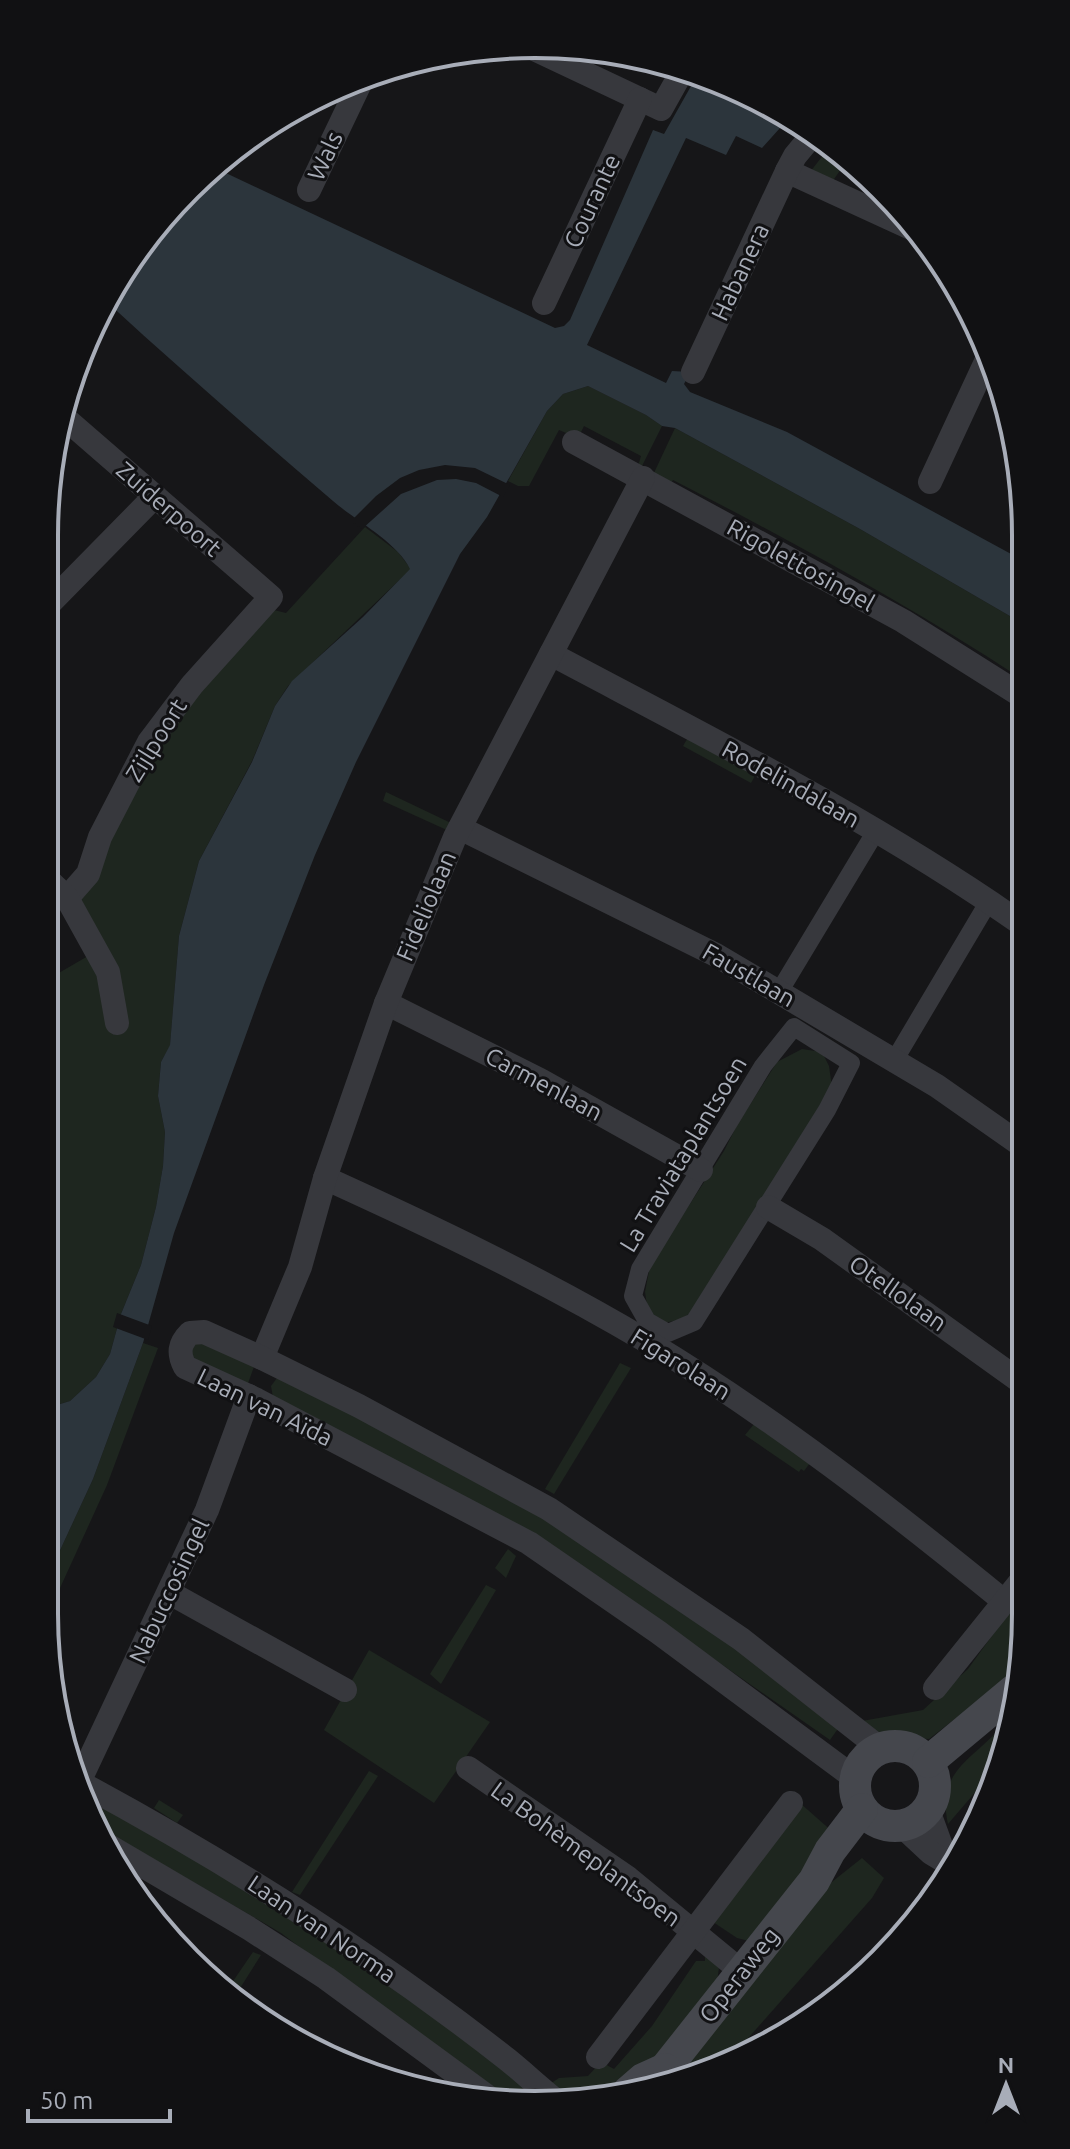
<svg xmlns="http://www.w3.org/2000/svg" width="1070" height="2149" font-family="Ubuntu,sans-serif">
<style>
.green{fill:#1e261f}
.water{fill:#2c353c}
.pier{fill:#161618}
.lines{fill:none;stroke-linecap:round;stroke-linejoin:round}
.pedestrian{stroke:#37383d;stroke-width:18}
.minor{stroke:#37383d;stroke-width:24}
.secondary{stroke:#45474d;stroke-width:32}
.labels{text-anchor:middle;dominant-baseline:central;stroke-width:6;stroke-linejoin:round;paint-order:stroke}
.street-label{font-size:24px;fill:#a8adb8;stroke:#111113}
.rim{fill:none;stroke:#a8adb8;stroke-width:4}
</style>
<rect width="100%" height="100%" fill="#161618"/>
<g class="green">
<path d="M832 144 871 183 841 169 832 182 810 172Z"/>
<path d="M588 386 646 415 662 426 641 468 638 466 641 456 584 426 578 438 559 430 529 486H518L508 481 547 411 563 394Z"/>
<path d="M675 428 860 529 1022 623V679C910 606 792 541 673 480L670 485 653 475Z"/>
<path d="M365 527 398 552 411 569 288 686 275 706 252 761 199 861 179 936 170 1046 161 1062 158 1096 165 1132 163 1166 156 1207 141 1265 121 1314 110 1354 96 1377 70 1401 44 1409 45 981 88 956 75 899 178 713 274 610 286 613Z"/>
<path d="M689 736 756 774 751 783 683 746Z"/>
<path d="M386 792 453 824 449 831 383 801Z"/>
<path d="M802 1049 822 1052 829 1066 832 1087 701 1304 683 1319 664 1323 648 1312 645 1292 650 1266 724 1151 737 1125 777 1062Z"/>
<path d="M194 1341 256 1361 246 1389 193 1362 188 1346Z"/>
<path d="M143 1343 158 1348 107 1485 45 1621 44 1585 93 1479Z"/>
<path d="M620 1363 631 1368 554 1494 545 1489Z"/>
<path d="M282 1376 546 1515 842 1723 830 1740 542 1539 273 1397 271 1386 277 1378Z"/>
<path d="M754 1424 810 1463 804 1471 801 1469 799 1472 745 1435Z"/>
<path d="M508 1549 516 1556 506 1578 495 1568Z"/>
<path d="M486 1585 496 1590 441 1684 430 1674Z"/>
<path d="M1025 1590V1646L1019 1669 1004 1681 929 1739 880 1736 862 1721 923 1710 968 1669Z"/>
<path d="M369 1650 490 1722 434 1803 324 1730Z"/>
<path d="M1005 1722 990 1775 948 1824C935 1768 978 1758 1005 1722Z"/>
<path d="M369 1771 378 1776 300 1895 292 1892Z"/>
<path d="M80 1791 292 1918 454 2027 542 2099 498 2097 281 1933 100 1828Z"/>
<path d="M159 1800 183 1815 177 1823 154 1808Z"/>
<path d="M800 1803 834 1833 749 1941 737 1938 710 1920Z"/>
<path d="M862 1858 884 1878 872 1898 727 2062 676 2077 813 1897Z"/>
<path d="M913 1905 920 1908 882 1962 833 1996Z"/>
<path d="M705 1951 719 1968C718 1973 718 1981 715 1986 703 2008 635 2085 613 2094 592 2103 565 2098 547 2086L559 2078 588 2076 601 2062 614 2069 652 2026 696 1961H705Z"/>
<path d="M253 1952 261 1955 237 1993 229 1987Z"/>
</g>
<path class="water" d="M695 79 752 94 789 118 762 148 736 136 726 155 686 138 587 345 666 383 672 371 690 372 684 384 690 392 787 432 1022 560V623L860 529 675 428 662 426 646 415 588 386 563 394 547 411 487 517 460 554 356 762 315 855 264 985 174 1233 143 1343 93 1479 44 1585V1409L70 1401 96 1377 110 1354 121 1314 141 1265 156 1207 163 1166 165 1132 158 1096 161 1062 170 1045 179 936 199 861 252 762 275 706 292 681 363 617 410 569C397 542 356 521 333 501 256 435 181 370 107 302L211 166 555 328 564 326 570 320 653 130 664 134Z"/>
<g class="pier">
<path d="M445 465 475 468 510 485 503 497 476 483 456 479 437 480 401 494 362 529 351 521 376 496 400 478 419 470Z"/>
<path d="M117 1313 152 1326 148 1340 113 1327Z"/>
</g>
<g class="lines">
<g class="pedestrian">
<path d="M779 992 876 831"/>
<path d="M794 1027 851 1063 827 1110 694 1322 668 1333 647 1321 633 1296 640 1269 763 1066Z"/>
<path d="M894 1061 989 901"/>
</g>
<g class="minor">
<path d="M534 49 661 109 680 75"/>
<path d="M787 171 922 233"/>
<path d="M309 190 362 79"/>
<path d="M544 303 640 99"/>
<path d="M693 372 787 171 795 156 814 133"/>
<path d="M67 420 271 597 192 685 149 742 100 837 88 874 67 898"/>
<path d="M574 442 903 621 1022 696"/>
<path d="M930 482 990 353"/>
<path d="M45 608 155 496"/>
<path d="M551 654C711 739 875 821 1023 925"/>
<path d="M460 828 716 955 937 1086 1024 1147"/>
<path d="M45 877 67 898 108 972 117 1023"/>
<path d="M386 1003 540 1080 701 1170"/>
<path d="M325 1178C435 1228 544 1280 648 1342 774 1418 891 1509 1005 1602"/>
<path d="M768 1207 822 1239 1024 1384"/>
<path d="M262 1358 300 1267 325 1178 386 1003 455 837 643 478"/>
<path d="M170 1593 345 1690"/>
<path d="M935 1688 1025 1576"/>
<path d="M468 1768 628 1878 741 1971"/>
<path d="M856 1779 658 1632 529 1543 257 1400 185 1367C178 1353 179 1344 190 1333L204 1332 262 1358 359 1406 549 1509 741 1639 881 1749"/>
<path d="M75 1780C226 1861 373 1954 508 2060 524 2073 539 2087 554 2099"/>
<path d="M79 1782 207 1510 249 1396"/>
<path d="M928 1810 947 1862"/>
<path d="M902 1826 931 1853 951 1865"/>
<path d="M109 1846 250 1929 326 1978 488 2097"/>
<path d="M598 2057 791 1803"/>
</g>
<g class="secondary">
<circle cx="895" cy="1786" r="40"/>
<path d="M928 1762 1013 1691"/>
<path d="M658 2083 665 2069 814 1881 830 1851 862 1809"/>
<path d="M628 2092 643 2079 665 2069"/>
</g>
</g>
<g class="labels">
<g class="street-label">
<text transform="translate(325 156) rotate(-65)">Wals</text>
<text transform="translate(592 201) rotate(-65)">Courante</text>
<text transform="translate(740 272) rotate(-65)">Habanera</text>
<text transform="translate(169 509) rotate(41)">Zuiderpoort</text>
<text transform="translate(801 565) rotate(29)">Rigolettosingel</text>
<text transform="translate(156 740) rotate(-58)">Zijlpoort</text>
<text transform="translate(791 784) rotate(29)">Rodelindalaan</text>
<text transform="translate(426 906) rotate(-67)">Fideliolaan</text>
<text transform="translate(749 975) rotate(30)">Faustlaan</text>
<text transform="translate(544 1084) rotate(28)">Carmenlaan</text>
<text transform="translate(683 1154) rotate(-59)">La Traviataplantsoen</text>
<text transform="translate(898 1293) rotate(35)">Otellolaan</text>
<text transform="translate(681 1364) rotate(32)">Figarolaan</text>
<text transform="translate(265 1407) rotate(26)">Laan van Aïda</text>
<text transform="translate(169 1591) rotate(-65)">Nabuccosingel</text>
<text transform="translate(586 1854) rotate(36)">La Bohèmeplantsoen</text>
<text transform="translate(322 1929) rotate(34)">Laan van Norma</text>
<text transform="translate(739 1975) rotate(-52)">Operaweg</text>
</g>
</g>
<path d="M0 0H1070V2149H0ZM535 58H535A477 477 0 0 1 1012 535V1614A477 477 0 0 1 535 2091H535A477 477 0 0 1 58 1614V535A477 477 0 0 1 535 58Z" fill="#111113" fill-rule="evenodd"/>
<path class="rim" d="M535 58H535A477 477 0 0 1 1012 535V1614A477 477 0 0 1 535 2091H535A477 477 0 0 1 58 1614V535A477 477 0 0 1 535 58Z"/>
<g transform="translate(1006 2085)" stroke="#111113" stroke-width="6" paint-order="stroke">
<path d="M0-6L14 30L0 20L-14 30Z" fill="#a8adb8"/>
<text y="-12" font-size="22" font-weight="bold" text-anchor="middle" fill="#a8adb8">N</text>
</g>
<path d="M28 2109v12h142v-12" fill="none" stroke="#a8adb8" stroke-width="4"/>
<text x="40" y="2109" font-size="24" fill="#a8adb8" stroke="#111113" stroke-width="6" paint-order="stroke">50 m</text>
</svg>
